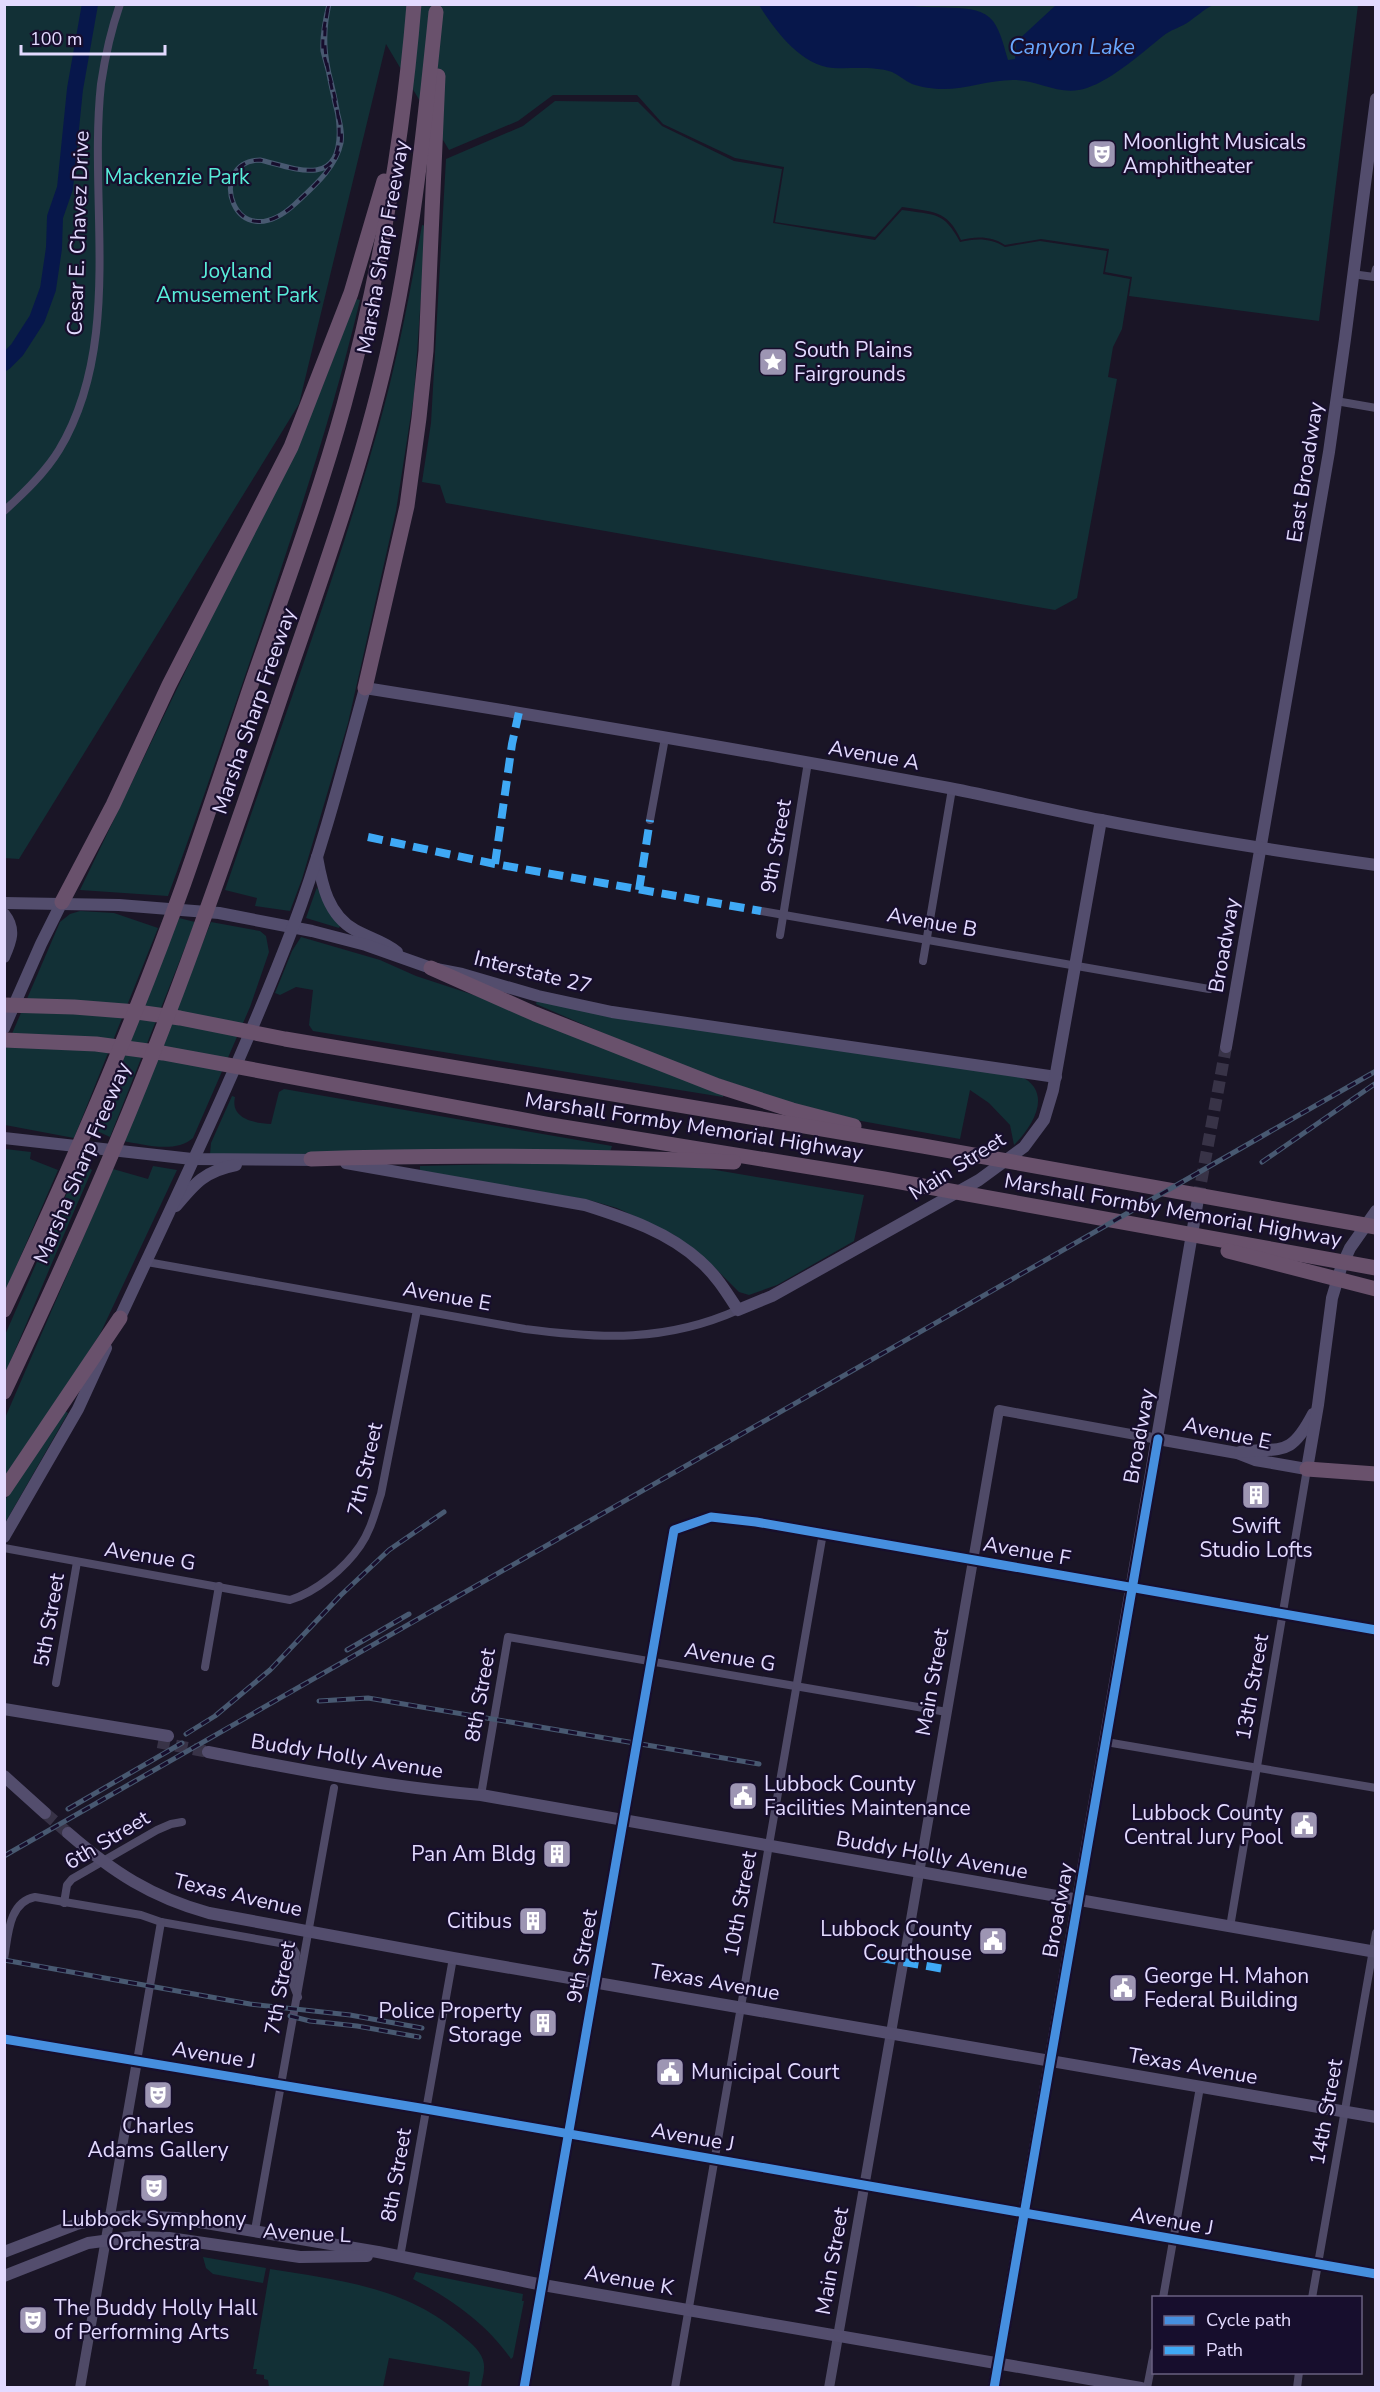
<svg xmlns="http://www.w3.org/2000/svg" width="1380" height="2392" font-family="'Nunito Sans',sans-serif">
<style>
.green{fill:#123036}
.water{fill:#07174b}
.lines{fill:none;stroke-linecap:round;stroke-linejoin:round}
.river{stroke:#07174b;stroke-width:16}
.secondary-tunnel{stroke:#383347;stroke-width:12;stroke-dasharray:12 6;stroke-linecap:butt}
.minor{stroke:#4f4a67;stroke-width:8}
.tertiary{stroke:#4f4a67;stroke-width:10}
.secondary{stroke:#534d6d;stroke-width:12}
.motorway{stroke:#69516c;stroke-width:15}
.rail-casing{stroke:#485971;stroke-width:5}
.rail{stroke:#170e2d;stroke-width:3;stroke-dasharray:9;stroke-linecap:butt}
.quiet{stroke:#3fa9f5;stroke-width:8;stroke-dasharray:15 8;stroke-linecap:butt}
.cycleway-casing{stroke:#170e2d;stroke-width:13}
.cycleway{stroke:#468fdf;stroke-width:9}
.labels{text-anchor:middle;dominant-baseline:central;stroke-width:4.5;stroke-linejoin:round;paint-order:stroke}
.poi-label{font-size:21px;fill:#e3daff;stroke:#170e2d;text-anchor:start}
.park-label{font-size:21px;fill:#58edd9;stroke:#170e2d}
.street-label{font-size:21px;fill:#e3daff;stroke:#170e2d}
.water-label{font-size:22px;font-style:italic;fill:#68a8ff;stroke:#170e2d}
</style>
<rect width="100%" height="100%" fill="#1a1526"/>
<g class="green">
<path d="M4 5H1358L1319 321 1129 296 1132 277 1105 272 1109 249 1041 239 1005 245C992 236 976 236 961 240 947 209 932 212 902 207L875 237 775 222 784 167 735 158 663 124 637 95H553L518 121 449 150 386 44 299 404 19 859 4 858Z"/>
<path d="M555 101 638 102 662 126 734 161 782 169 773 223 875 240 902 210C934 215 944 211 960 242 976 238 991 238 1005 247L1040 241 1107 251 1103 274 1130 279 1122 329 1113 347 1108 377 1117 379 1077 598 1055 610 446 503 440 485 422 482 431 423 446 159 523 126Z"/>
<path d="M422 225 426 226 414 395 396 511 348 723 302 879 290 911 255 906 257 898 225 890C277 737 334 584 378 429 397 362 410 293 422 225Z"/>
<path d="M356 299 360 300C333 414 296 524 259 635 229 722 200 809 168 896L80 890 321 390Z"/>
<path d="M317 887 323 901 340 926 339 928 306 918Z"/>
<path d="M80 911 114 913 158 928 74 1138 5 1125V1050L60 922 70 914Z"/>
<path d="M179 918 195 922 110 1137 95 1130Z"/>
<path d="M211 922 260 931 266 936 269 952 250 1007 193 1138C175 1154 143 1144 122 1141Z"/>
<path d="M301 937 380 960 416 976 483 998 723 1093V1097L313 1031 309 1025 313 990 296 987 280 995 275 993 292 951Z"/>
<path d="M537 1001 624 1019 1020 1076C1054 1092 1033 1126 1014 1145L1010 1125 989 1103 970 1090 960 1139 856 1120 810 1109 672 1063 536 1004Z"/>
<path d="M284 1089 612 1146 610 1152 415 1150 274 1155 210 1154 211 1143 232 1096 235 1097C230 1119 254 1123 271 1124L279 1092Z"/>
<path d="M5 1149 31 1152 30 1159 58 1170 5 1292Z"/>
<path d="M572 1162 698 1167 864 1195 854 1241 777 1285 749 1295 739 1292 708 1261 674 1235 617 1208 589 1200 420 1171V1166Z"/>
<path d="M80 1163 92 1170C62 1238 34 1306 5 1374V1335Z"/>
<path d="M153 1166 177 1170 100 1334 5 1480V1418L113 1169 148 1179Z"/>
<path d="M65 1411 68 1413 5 1523V1500Z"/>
<path d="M203 2257 266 2268 263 2283 213 2274 206 2268Z"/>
<path d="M270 2269C338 2280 405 2287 459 2333 467 2340 480 2349 483 2360 486 2369 482 2379 481 2387H468L470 2372 389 2358 383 2387H269L268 2380 264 2379V2375L256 2374 257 2369H253Z"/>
<path d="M416 2272 523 2294 522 2301H524L513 2357 511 2359C486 2323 451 2299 413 2279Z"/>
</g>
<path class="water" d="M904 4C930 12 977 0 993 21 1001 32 1004 47 1008 60L1015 59 1016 42 1056 5H1213C1203 10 1196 17 1187 23 1179 28 1170 30 1163 36 1142 53 1113 79 1087 88 1061 97 1041 81 1016 80 992 79 968 89 943 89 934 89 920 87 912 84 905 81 899 75 892 72 873 66 852 69 833 68 800 65 775 30 759 5Z"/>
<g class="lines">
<path class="river" d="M4 363 17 350 37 319 48 289 54 248 55 217 65 188 75 89 90 4"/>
<g class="secondary-tunnel">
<path d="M1198 1199 1226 1047"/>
<path d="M158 1742 208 1752"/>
<path d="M45 1813 68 1833"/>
</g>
<g class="minor">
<path d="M1352 274 1374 277 1376 269"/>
<path d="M1336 401 1376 408"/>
<path d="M4 511C24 493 45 473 59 450 124 342 88 203 101 84 105 57 111 30 120 4"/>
<path d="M650 820 665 738"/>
<path d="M761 911 1209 989"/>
<path d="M780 935 808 762"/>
<path d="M923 961 952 789"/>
<path d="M147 1262 525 1329C601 1339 666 1342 738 1310"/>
<path d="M4 1548 290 1600C316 1592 345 1568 360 1546 371 1530 375 1512 381 1494L417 1310"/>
<path d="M205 1667 219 1586"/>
<path d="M56 1683 77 1562"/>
<path d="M1106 1742 1376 1788"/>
<path d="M481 1795 508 1637 947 1712"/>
<path d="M64 1903 67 1885 72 1879 157 1830 171 1824 182 1822"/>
<path d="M1230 1927 1307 1469"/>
<path d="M4 1959C8 1937 8 1902 35 1897L141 1915 161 1922 291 1945 296 1953 293 1984 298 1997"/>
<path d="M4 2039 426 2109 1376 2274"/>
<path d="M137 2061 161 1922"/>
<path d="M255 2230 334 1788"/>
<path d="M400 2257 453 1958"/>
<path d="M1163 2298 1200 2087"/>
<path d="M1312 2298 1376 1933"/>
<path d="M524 2388 674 1530 711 1517 756 1522 1376 1630"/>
<path d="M675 2388 823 1533"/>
<path d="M1147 2388 1154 2352"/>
<path d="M1297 2388 1299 2372"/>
</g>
<g class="tertiary">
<path d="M904 1960 999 1410 1158 1439"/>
<path d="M80 2388 137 2061"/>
<path d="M829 2388 903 1964"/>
</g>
<g class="secondary">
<path d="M317 857C322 885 328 915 355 930 369 938 384 941 397 952"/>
<path d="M4 903 119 905 219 913 312 931 366 945 431 968 462 974 538 996 612 1012 1056 1077"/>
<path d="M4 914C16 929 11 941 4 957"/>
<path d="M4 1028 41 944 62 902"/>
<path d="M1226 1047 1329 452 1345 339 1376 99"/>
<path d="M4 1138 192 1159 320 1160"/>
<path d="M346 1163 585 1205C626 1218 669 1232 701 1262 716 1275 727 1293 738 1310L772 1296 979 1180 1024 1147 1044 1120 1053 1090 1101 820"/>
<path d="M176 1206C195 1183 205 1171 236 1165"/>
<path d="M116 1326C177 1195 241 1063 293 927 322 850 343 768 365 688 560 719 755 752 949 788 1000 798 1050 810 1101 820 1192 838 1284 852 1376 865"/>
<path d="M1158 1439 1237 1453 1255 1460 1312 1470"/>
<path d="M1240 1452C1282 1447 1290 1458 1313 1414"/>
<path d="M1307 1469 1318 1405 1332 1298 1341 1268 1350 1248 1376 1211"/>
<path d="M4 1537 78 1409 106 1348"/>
<path d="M4 1709 168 1736"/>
<path d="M208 1752C300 1770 388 1787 481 1795L1376 1952"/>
<path d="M4 1776 45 1813"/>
<path d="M68 1833C113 1872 151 1897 209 1913L453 1958 1376 2117"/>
<path d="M4 2252 77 2224 93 2220 130 2216 176 2218 378 2252 543 2285 1141 2388"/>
<path d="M4 2276 88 2243 133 2237 169 2238 300 2257 367 2256"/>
<path d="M994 2388 1198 1199"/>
</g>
<g class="motorway">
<path d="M365 688 407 506 419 418 426 351 438 76"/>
<path d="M62 902 113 805 169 685 291 447 351 293 384 181"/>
<path d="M431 968 535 1014 718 1086 792 1110 854 1126"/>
<path d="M4 1005 74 1007 137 1012 180 1018 285 1039 923 1146 1376 1227"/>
<path d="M4 1040 96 1044 163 1053 546 1124 884 1179 1376 1268"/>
<path d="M311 1159C454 1154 592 1156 734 1162"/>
<path d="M1228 1251 1376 1289"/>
<path d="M4 1310C70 1170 132 1028 184 883 206 820 227 757 248 694 281 598 317 503 344 405 380 274 403 140 414 4"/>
<path d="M4 1392C60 1274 115 1152 162 1030 205 919 244 806 282 693 322 576 365 459 391 337 414 230 425 121 436 12"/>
<path d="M1307 1469 1376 1474"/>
<path d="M4 1490 120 1318"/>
</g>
<g class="rail-casing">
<g id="rail">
<path d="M329 4C325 20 322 35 323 51 329 77 360 164 316 170 299 172 277 164 260 160 205 161 233 261 295 204 312 188 336 168 341 143 343 130 338 116 335 103 327 65 320 43 329 4"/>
<path d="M1262 1162 1376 1083"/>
<path d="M347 1650 409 1614"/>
<path d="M319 1701 368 1698 759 1764"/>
<path d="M186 1734 215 1716 270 1670 341 1595 389 1550 444 1512"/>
<path d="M68 1809 182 1743"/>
<path d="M4 1856 1376 1071"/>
<path d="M4 1960 250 2004 350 2015 422 2028"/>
<path d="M290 2016 310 2021 357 2026 419 2037"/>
</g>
</g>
<use href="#rail" class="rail"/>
<g class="quiet">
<path d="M368 837 495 864 761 911"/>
<path d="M495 864 512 744 519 712"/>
<path d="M639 890 650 820"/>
<path d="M881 1958 944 1969"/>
</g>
<g class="cycleway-casing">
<g id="cycleway">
<path d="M4 2039 426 2109 1376 2274"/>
<path d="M524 2388 674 1530 711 1517 756 1522 1376 1630"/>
<path d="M994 2388 1158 1439"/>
</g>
</g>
<use href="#cycleway" class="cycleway"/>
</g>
<defs>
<g id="theatre-square" transform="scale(1.5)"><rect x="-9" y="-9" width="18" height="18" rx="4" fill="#9d95b3" stroke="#170e2d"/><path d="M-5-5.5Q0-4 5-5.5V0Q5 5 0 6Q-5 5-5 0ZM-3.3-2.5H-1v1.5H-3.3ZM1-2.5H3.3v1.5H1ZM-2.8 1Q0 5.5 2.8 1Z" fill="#fff"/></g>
<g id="sight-square" transform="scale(1.5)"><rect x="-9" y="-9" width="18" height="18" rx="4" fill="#9d95b3" stroke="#170e2d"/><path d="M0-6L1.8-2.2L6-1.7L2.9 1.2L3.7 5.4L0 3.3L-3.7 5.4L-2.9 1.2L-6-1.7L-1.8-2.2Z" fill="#fff"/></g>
<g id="building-square" transform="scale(1.5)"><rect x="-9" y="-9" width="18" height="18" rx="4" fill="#9d95b3" stroke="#170e2d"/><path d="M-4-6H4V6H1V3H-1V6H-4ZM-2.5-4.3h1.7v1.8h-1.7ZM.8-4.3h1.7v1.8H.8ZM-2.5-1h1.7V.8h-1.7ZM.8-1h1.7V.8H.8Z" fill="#fff"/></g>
<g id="civic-square" transform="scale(1.5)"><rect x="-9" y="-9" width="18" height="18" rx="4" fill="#9d95b3" stroke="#170e2d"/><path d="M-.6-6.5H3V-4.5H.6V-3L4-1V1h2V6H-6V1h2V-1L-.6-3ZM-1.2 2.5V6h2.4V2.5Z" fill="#fff"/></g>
</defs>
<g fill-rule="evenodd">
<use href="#theatre-square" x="1102" y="154"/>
<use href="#sight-square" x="773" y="362"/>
<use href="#building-square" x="1256" y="1495"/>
<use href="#civic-square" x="743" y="1796"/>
<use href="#civic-square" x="1304" y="1825"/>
<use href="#building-square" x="557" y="1854"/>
<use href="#building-square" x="533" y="1921"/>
<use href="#civic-square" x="993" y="1941"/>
<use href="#civic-square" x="1123" y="1988"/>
<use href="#building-square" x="543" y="2023"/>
<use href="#civic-square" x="670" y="2072"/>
<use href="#theatre-square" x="158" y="2095"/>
<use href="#theatre-square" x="154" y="2188"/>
<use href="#theatre-square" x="33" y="2320"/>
</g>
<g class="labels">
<g class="poi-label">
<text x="1123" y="142">Moonlight Musicals<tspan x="1123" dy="24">Amphitheater</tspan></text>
<text x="794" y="350">South Plains<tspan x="794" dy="24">Fairgrounds</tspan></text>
<text x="1256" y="1526" text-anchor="middle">Swift<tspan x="1256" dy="24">Studio Lofts</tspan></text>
<text x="764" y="1784">Lubbock County<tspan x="764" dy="24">Facilities Maintenance</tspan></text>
<text x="1283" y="1813" text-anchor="end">Lubbock County<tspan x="1283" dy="24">Central Jury Pool</tspan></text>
<text x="536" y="1854" text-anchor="end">Pan Am Bldg</text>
<text x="512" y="1921" text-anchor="end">Citibus</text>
<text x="972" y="1929" text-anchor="end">Lubbock County<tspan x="972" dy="24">Courthouse</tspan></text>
<text x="1144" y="1976">George H. Mahon<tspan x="1144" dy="24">Federal Building</tspan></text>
<text x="522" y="2011" text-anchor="end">Police Property<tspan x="522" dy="24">Storage</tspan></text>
<text x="691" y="2072">Municipal Court</text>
<text x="158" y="2126" text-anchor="middle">Charles<tspan x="158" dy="24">Adams Gallery</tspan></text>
<text x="154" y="2219" text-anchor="middle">Lubbock Symphony<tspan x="154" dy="24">Orchestra</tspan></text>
<text x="54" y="2308">The Buddy Holly Hall<tspan x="54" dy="24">of Performing Arts</tspan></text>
</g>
<g class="park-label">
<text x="177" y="177">Mackenzie Park</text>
<text x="237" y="271">Joyland<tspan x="237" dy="24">Amusement Park</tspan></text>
</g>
<g class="street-label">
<text transform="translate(78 233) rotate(-88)">Cesar E. Chavez Drive</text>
<text transform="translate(383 247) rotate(-80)">Marsha Sharp Freeway</text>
<text transform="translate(1305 472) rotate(-81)">East Broadway</text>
<text transform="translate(254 711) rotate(-71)">Marsha Sharp Freeway</text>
<text transform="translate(874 755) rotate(10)">Avenue A</text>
<text transform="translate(776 846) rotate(-80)">9th Street</text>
<text transform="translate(932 922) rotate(10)">Avenue B</text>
<text transform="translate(1224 945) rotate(-80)">Broadway</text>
<text transform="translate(533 972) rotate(14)">Interstate 27</text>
<text transform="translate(694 1126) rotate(9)">Marshall Formby Memorial Highway</text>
<text transform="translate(82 1163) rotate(-67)">Marsha Sharp Freeway</text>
<text transform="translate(957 1166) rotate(-32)">Main Street</text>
<text transform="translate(1173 1210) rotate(10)">Marshall Formby Memorial Highway</text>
<text transform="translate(447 1296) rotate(10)">Avenue E</text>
<text transform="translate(1227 1433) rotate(12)">Avenue E</text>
<text transform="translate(1139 1436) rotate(-80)">Broadway</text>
<text transform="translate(365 1469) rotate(-77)">7th Street</text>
<text transform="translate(1027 1551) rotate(10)">Avenue F</text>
<text transform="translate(150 1556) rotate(9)">Avenue G</text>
<text transform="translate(49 1620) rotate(-80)">5th Street</text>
<text transform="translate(730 1657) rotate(9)">Avenue G</text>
<text transform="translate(932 1682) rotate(-80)">Main Street</text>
<text transform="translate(1252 1687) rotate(-80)">13th Street</text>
<text transform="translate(480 1695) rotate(-80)">8th Street</text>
<text transform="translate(347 1756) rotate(9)">Buddy Holly Avenue</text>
<text transform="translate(107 1840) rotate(-31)">6th Street</text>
<text transform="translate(932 1855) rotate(10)">Buddy Holly Avenue</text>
<text transform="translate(238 1895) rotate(13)">Texas Avenue</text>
<text transform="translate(740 1904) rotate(-80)">10th Street</text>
<text transform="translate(1058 1910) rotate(-80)">Broadway</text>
<text transform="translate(582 1956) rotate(-80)">9th Street</text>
<text transform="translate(715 1982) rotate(10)">Texas Avenue</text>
<text transform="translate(280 1988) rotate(-80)">7th Street</text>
<text transform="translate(214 2055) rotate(9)">Avenue J</text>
<text transform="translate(1193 2066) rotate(10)">Texas Avenue</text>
<text transform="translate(1326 2112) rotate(-80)">14th Street</text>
<text transform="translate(693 2137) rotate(10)">Avenue J</text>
<text transform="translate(396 2175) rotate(-80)">8th Street</text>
<text transform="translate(1172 2221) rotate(10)">Avenue J</text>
<text transform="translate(307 2233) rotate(3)">Avenue L</text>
<text transform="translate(832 2261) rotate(-80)">Main Street</text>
<text transform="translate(629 2280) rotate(10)">Avenue K</text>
</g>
<g class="water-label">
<text x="1072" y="47">Canyon Lake</text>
</g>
</g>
<rect width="1380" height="2392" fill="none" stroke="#e3daff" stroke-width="12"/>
<rect x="1152" y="2296" width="210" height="78" fill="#170e2d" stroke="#696081" stroke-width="1.5"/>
<rect x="1164" y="2316" width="30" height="9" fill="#468fdf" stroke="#696081" stroke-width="1.5"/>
<text x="1206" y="2326" font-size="18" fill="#e3daff">Cycle path</text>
<rect x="1164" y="2346" width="30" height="9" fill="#3fa9f5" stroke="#696081" stroke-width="1.5"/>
<text x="1206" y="2356" font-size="18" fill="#e3daff">Path</text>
<path d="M21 45v9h144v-9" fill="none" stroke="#e3daff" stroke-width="3"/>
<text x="30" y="45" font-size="18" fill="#e3daff" stroke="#170e2d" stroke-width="4.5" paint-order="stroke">100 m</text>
</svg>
